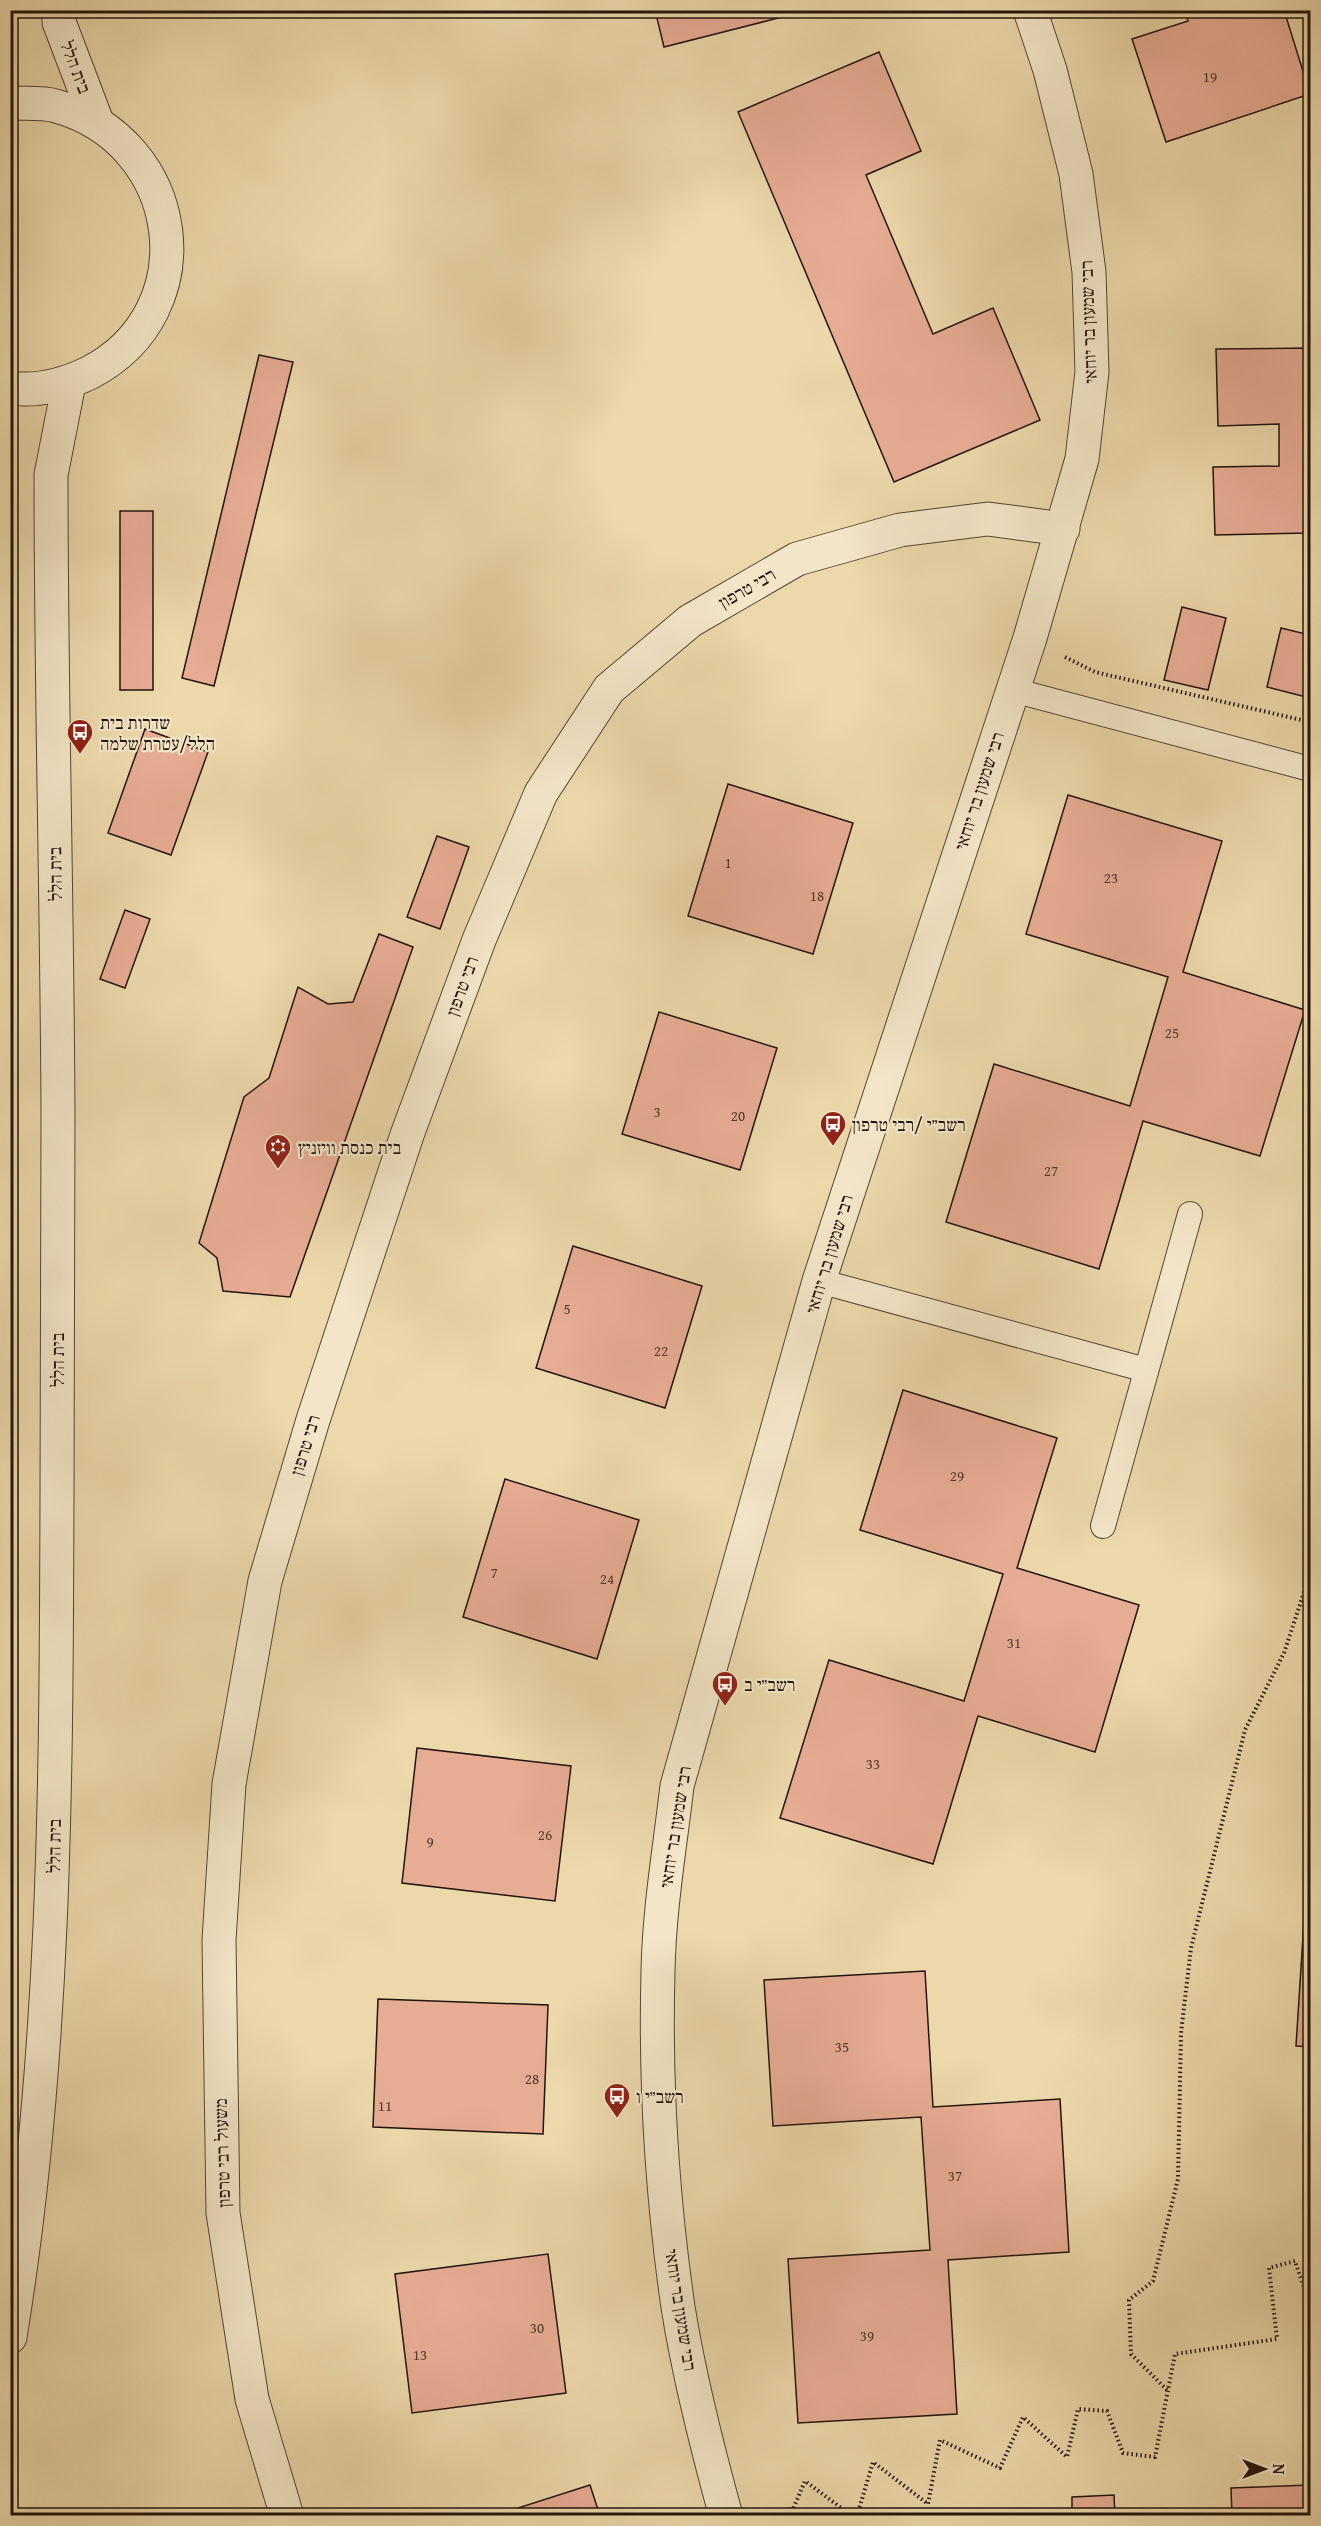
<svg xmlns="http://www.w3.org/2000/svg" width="1321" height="2526" font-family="'Gentium Book Plus','Frank Ruhl Libre',serif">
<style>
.building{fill:#e7ac94;stroke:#22140d;stroke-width:1.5}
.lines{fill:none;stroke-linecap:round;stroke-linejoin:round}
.service-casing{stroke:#544534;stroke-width:26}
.minor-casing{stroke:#544534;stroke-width:35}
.tertiary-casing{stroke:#544534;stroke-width:35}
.path{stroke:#22140d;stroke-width:4;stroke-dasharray:1.5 3;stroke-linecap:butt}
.service{stroke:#f3e6c8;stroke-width:24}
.minor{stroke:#f3e6c8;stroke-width:33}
.tertiary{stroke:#f3e6c8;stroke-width:33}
.labels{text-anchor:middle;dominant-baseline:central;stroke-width:4.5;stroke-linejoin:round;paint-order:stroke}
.number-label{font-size:15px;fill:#533a2f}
.street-label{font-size:18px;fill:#22140d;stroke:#f3e6c8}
.poi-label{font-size:18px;fill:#22140d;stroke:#f3e6c8;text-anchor:start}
</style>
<rect width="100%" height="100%" fill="#ecd8ab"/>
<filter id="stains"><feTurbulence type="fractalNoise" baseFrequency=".00333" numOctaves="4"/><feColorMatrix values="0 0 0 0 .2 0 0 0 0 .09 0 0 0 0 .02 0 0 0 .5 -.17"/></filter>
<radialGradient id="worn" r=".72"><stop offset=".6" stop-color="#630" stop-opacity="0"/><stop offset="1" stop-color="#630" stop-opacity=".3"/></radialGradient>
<g class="building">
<path d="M655 10H790V15L664 47Z"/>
<path d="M1185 10H1284L1310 94 1166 142 1132 39 1188 21Z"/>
<path d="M879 52 921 151 866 175 933 334 993 308 1040 420 894 482 738 112Z"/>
<path d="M1310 348V533L1215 535 1213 467 1279 466V424L1218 426 1216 349Z"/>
<path d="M259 355 293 362 214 686 182 678Z"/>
<rect x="120" y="511" width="33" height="179"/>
<path d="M1182 607 1226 618 1208 690 1164 680Z"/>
<path d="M1281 628 1310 635V698L1267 687Z"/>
<path d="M145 729 208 752 171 855 108 833Z"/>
<path d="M728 784 853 823 813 954 688 916Z"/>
<path d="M1068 795 1222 841 1183 972 1305 1010 1260 1156 1143 1121 1099 1269 946 1222 994 1064 1130 1106 1168 977 1026 934Z"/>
<path d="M437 836 469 847 440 929 407 917Z"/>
<path d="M125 910 150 919 125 988 100 979Z"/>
<path d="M379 934 413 947 290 1297 223 1291 217 1258 199 1243 244 1097 269 1078 298 987 328 1004 353 1002Z"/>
<path d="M659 1012 777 1048 740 1170 622 1134Z"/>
<path d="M573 1246 702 1286 665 1408 536 1368Z"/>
<path d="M903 1390 1057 1438 1017 1568 1139 1605 1095 1752 978 1716 933 1864 780 1818 829 1660 964 1701 1003 1574 860 1530Z"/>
<path d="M505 1479 639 1520 597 1659 463 1617Z"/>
<path d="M417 1748 571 1766 555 1901 402 1883Z"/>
<path d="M1304 1921 1310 1922V2047L1296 2046Z"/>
<path d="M925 1971 933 2107 1060 2099 1069 2252 948 2260 957 2414 798 2423 788 2259 930 2250 921 2117 773 2126 764 1980Z"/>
<path d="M378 1999 548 2005 543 2134 373 2127Z"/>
<path d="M548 2254 566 2393 412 2413 395 2274Z"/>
<path d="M590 2485 600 2516H493Z"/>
<path d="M1310 2485V2516H1232L1231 2488Z"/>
<path d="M1114 2495 1115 2516H1072V2497Z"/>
</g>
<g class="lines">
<g class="service-casing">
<g id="service">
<path d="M1013 690 1310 769"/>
<path d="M819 1281 1146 1370"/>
<path d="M1103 1526 1190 1214"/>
</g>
</g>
<g class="minor-casing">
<g id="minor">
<path d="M287 2516 252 2399 223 2213 219 1940 229 1784 265 1581 313 1420 407 1135 479 940 541 793 609 689 690 621 797 559 900 530 988 519 1063 529"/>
<path d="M726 2516C707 2447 689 2377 678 2307 662 2196 655 2083 658 1972 659 1910 670 1847 677 1786L819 1281 1030 638 1082 459 1092 372 1089 272 1076 174 1050 70 1030 10"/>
</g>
</g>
<g class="tertiary-casing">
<g id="tertiary">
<path d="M59 10V22L97 122"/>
<path d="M10 103C25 104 42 102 56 106 184 141 209 311 89 373 64 385 38 392 10 388"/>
<path d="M10 2337C56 2056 56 1779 57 1496 57 1368 58 1240 58 1112 57 900 51 688 51 475L69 383"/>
</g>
</g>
<g class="path">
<path d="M1065 657 1095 672 1310 722"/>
<path d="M1167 2390 1131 2354 1129 2300 1153 2281 1178 2179 1181 2033 1191 1948 1245 1730 1284 1653 1310 1574"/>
<path d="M763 2513 793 2509 805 2481 852 2516"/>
<path d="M857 2516 873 2462 928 2504 940 2440 1000 2468 1023 2417 1067 2457 1078 2409 1107 2411 1123 2453 1155 2457 1175 2354 1277 2339 1269 2268 1295 2261 1310 2306"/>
</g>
<use href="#service" class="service"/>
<use href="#minor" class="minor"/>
<use href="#tertiary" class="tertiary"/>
</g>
<defs>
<g id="bus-pin" transform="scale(1.35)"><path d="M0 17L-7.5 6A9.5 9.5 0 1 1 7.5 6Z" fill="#8f2418" stroke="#f3e6c8"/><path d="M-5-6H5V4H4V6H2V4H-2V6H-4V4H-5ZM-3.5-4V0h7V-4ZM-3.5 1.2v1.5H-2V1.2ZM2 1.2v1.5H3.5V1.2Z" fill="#fff"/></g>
<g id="synagogue-pin" transform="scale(1.35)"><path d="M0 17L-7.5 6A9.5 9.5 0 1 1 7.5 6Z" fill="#8f2418" stroke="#f3e6c8"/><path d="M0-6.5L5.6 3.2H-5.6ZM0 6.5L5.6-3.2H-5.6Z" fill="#fff"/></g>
</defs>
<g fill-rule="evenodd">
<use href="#bus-pin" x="80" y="732"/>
<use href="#bus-pin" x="833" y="1124"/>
<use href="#synagogue-pin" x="278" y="1147"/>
<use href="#bus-pin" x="725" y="1684"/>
<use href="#bus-pin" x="617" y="2096"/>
</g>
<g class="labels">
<g class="number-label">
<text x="1210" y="76">19</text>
<text x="728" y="862">1</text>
<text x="1111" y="877">23</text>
<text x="817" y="895">18</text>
<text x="1172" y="1032">25</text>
<text x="657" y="1111">3</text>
<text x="738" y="1115">20</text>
<text x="1051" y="1170">27</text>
<text x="567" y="1308">5</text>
<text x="661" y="1350">22</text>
<text x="957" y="1475">29</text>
<text x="494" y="1572">7</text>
<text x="607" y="1578">24</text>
<text x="1014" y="1642">31</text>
<text x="873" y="1763">33</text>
<text x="545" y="1834">26</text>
<text x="430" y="1841">9</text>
<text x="842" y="2046">35</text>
<text x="532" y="2078">28</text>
<text x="385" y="2105">11</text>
<text x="955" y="2175">37</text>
<text x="537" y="2327">30</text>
<text x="867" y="2335">39</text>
<text x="420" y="2354">13</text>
</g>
<g class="street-label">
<text transform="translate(76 67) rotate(69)">בית הלל</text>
<text transform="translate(1088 322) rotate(-92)">רבי שמעון בר יוחאי</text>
<text transform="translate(747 588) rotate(-30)">רבי טרפון</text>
<text transform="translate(979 791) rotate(-72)">רבי שמעון בר יוחאי</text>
<text transform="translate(55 874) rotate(-91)">בית הלל</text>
<text transform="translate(462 986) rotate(-70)">רבי טרפון</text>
<text transform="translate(829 1254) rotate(-73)">רבי שמעון בר יוחאי</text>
<text transform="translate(57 1360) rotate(-90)">בית הלל</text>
<text transform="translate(305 1445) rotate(-73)">רבי טרפון</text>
<text transform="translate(675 1827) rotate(-81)">רבי שמעון בר יוחאי</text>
<text transform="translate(54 1846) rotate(-89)">בית הלל</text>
<text transform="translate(222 2153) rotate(-92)">משעול רבי טרפון</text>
<text transform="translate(681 2310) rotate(81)">רבי שמעון בר יוחאי</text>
</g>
<g class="poi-label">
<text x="100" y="722">שדרות בית<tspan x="100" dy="21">הלל/עטרת שלמה</tspan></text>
<text x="852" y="1124">רשב״י /רבי טרפון</text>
<text x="298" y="1147">בית כנסת וויזניץ</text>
<text x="744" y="1684">רשב״י ב</text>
<text x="636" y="2096">רשב״י ו</text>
</g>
</g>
<rect width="1321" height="2526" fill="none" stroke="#ecd8ab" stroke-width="36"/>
<rect x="12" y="12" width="1297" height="2502" fill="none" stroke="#22140d" stroke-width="3"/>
<rect x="18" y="18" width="1285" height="2490" fill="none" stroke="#22140d" stroke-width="1.5"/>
<g transform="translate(1264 2469) rotate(90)" stroke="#f3e6c8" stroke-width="4.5" paint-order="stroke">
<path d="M0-4.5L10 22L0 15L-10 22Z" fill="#22140d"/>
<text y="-9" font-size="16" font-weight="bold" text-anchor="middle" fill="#22140d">N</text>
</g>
<rect width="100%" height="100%" filter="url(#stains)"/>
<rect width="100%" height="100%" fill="url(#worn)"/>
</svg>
